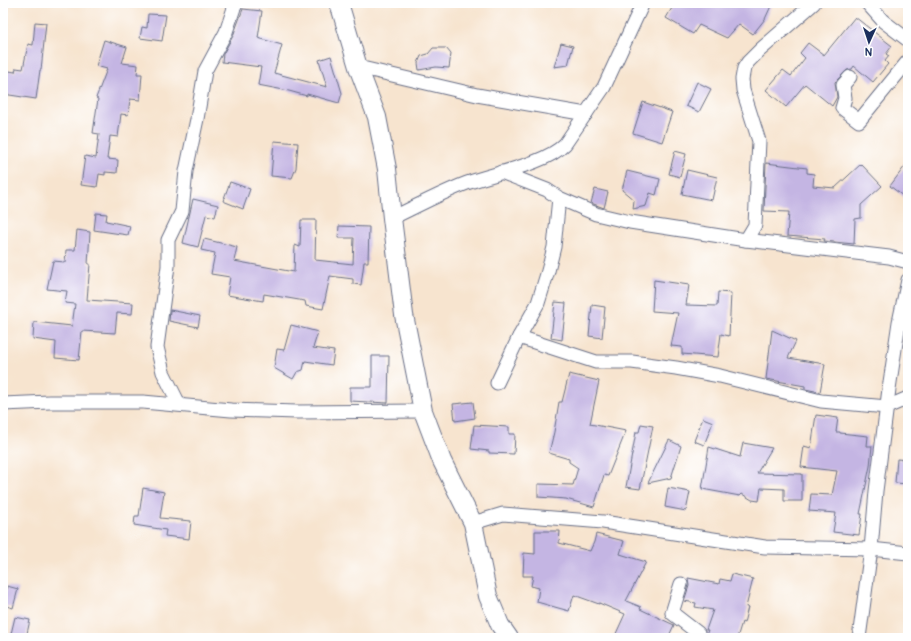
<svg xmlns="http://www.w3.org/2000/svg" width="911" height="641" font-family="Pangolin,sans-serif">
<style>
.building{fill:#c4b5e3}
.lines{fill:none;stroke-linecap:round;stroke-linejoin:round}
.street-casing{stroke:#686e86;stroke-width:15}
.secondary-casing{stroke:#686e86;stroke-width:20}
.street{stroke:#fff;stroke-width:13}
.secondary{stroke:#fff;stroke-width:18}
</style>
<rect width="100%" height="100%" fill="#fff"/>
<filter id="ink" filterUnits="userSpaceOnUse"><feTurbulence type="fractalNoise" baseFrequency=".025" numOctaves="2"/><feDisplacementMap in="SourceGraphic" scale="8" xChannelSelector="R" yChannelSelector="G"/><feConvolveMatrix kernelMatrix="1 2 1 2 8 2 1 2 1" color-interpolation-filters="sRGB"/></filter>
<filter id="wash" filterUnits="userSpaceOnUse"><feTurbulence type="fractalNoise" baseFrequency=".012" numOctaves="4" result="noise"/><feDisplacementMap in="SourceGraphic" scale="16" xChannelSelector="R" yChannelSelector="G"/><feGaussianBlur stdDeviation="0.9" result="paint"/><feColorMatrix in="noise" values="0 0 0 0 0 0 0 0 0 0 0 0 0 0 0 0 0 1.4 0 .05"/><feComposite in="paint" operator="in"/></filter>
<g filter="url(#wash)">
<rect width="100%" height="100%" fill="#f7e4cf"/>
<g id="blocks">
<g class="building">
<path d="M675 3H765L771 6 765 19 753 34 739 24 727 38 699 25 693 34 666 18Z"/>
<path d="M243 9 262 11 258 38 282 45 274 73 327 87 319 60 331 56 342 93 339 103 307 94V96L289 91 258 85 261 67 222 62 223 54 233 36Z"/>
<path d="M148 14 166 15 162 41 140 38 142 27 147 28Z"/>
<path d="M855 17 892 46 886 54 889 56 885 61 888 64 873 82 854 66 852 69 847 70 835 82 837 97 832 106 805 84 786 107 766 90 783 70 791 76 805 58 800 53 808 43 824 55Z"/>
<path d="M35 22 46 23 41 70H40L36 99 3 94V70L15 72 16 68 23 69 28 44 33 45Z"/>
<path d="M104 40 127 47 122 63 138 65 137 74H142L140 100 130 99 128 115 121 114 118 137 110 136 107 159 118 160 117 173 105 172V175L99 174 97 187 81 185 85 156 96 158 99 134 93 133 98 99 96 98 107 69 96 66Z"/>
<path d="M561 43 573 46 568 65 554 67Z"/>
<path d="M433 48H446L451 54 449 68 436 67 419 70 418 63 421 56 428 54Z"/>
<path d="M697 82 711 89 699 112 686 106Z"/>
<path d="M643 102 672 112 662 142 633 133Z"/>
<path d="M274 141 298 143 296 168 292 178 271 176Z"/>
<path d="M675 151 686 154 680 177 669 174Z"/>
<path d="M908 162V200L890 186Z"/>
<path d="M766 163 807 168V173L814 174 813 186 835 188 861 164 882 186 861 205V218L855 219 854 244 824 241 825 239 787 236 789 212 764 211Z"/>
<path d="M687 170 717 177 712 200 682 194Z"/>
<path d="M627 171 660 179 656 195 650 193 646 206 633 209 634 200 622 190Z"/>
<path d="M230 182 250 189 243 209 223 201Z"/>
<path d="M595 189 608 192 604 208 591 203Z"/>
<path d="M193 199 218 205 215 217 206 215 198 247 183 243Z"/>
<path d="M96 213 107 214 106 221 130 226 128 235 94 230Z"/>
<path d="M301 220H316L315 260 353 264 354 238H338L339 226 369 227 368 262H364L361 285 353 284V279L330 276 323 309 306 306 305 301 264 294 263 301 227 295 230 277 211 274 215 253 201 250 204 239 237 247 234 261 294 272 295 245 300 247Z"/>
<path d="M77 230 90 232 88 264H90L87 300 133 303 132 314 117 313 115 333 82 331 79 360 55 358 56 342 33 339 34 322 72 326 75 304 65 303 67 291 47 289 53 261 65 262 66 250H75Z"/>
<path d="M654 280 689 285 686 305 717 306 718 292 731 293 729 336 721 334 718 357 682 354V347L671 346 678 313 652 311Z"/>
<path d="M555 302 566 303 562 340 551 338Z"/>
<path d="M592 305 605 307 602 338 589 336Z"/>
<path d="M170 310 200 316 198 327 169 321Z"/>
<path d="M291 325 318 332 313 348 334 351 332 365 305 361 303 370 297 372 293 379 274 368 277 349 284 350Z"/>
<path d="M772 330 796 341 788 358 825 364 820 392 805 389V386L766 379Z"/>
<path d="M372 356H389L388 403 350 401V387H372Z"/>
<path d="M569 374 599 381 590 424 626 431 608 476 604 475 594 507 566 499 538 497V484L573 485 578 468 569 462V459L549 453 554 432 559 402H562Z"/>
<path d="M473 402 475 418 455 421 453 404Z"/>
<path d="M816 415 838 418 836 432H840V433L868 436 867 446H872L870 466 860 514H862L859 535 833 532 836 513 809 511 811 494 832 495 837 471 801 467 804 446 811 448Z"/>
<path d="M703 418 713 422 704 445 694 441Z"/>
<path d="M641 424 653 426 640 489 626 487 636 432H639Z"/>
<path d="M474 425 509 427V434H515L514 454 489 453V451L471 449Z"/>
<path d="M669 440 681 446 671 478 648 483Z"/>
<path d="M743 443 772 448 757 473 802 474V501H784V489L761 488 759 501 752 500 742 494 740 496 702 489 709 447 740 457Z"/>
<path d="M897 459 908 460V484L895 483Z"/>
<path d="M143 488 164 492 160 518 191 521 189 539 165 536 166 530 134 525 135 516H139Z"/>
<path d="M668 488 690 492 686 511 665 507Z"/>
<path d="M535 531H560L559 543 590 551 594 542 596 534 624 541 620 554 646 562 626 601 641 607 640 609 674 625 668 638H614L625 614 599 603V604L574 595 569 611 537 602 539 588 531 586 533 576H523L524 553 535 554Z"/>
<path d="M732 574 753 579 746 607H748L744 623 742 622 737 638H705L708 630H706L713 610 695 607 696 603 684 601 689 586 688 578 719 584 720 579 730 581Z"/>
<path d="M7 586 18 589 13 608 3 605Z"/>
<path d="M15 617 30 620 26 638H10Z"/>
</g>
</g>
</g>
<g filter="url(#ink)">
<use href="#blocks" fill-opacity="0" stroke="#686e86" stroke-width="1"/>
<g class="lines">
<g class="street-casing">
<g id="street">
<path d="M867 3 883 21 908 40"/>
<path d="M358 67 477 95 586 114"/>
<path d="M850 77 843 85 845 98 842 108 859 121 908 61"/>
<path d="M501 172 547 190 559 198 596 214 630 222 746 240 889 257 908 262"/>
<path d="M392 218C417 206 441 193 467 183 494 173 546 164 565 144L604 87 643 3"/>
<path d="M746 240 755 225 759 141 743 90 742 79 744 68 748 62 760 50 814 3"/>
<path d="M519 337 596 362H632L676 368 720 376 821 401 887 407 908 398"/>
<path d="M497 383 519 337 538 303 548 271 554 247 559 198"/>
<path d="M3 404 50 402H143L231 410 297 412 423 411"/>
<path d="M179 404 163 372 157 347 168 266V240L182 211 186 171 197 119 205 71 226 32 234 8 237 3"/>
<path d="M473 523 503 514 603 522 765 547 871 549 908 553"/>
<path d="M681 584 672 613 698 633 696 638"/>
<path d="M859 638 871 549 876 491 889 389 899 322 908 280"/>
</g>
</g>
<g class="secondary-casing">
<path id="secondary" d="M339 3 358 67 377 117 387 169 392 218 404 315 423 411 442 461 473 523 488 596 500 625 509 638"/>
</g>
<use href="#street" class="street"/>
<use href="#secondary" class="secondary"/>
</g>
</g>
<rect width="911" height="641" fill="none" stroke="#fff" stroke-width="16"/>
<g transform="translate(869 42) rotate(183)" stroke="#ffffff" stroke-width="3" paint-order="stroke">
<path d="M0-3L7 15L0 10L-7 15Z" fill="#1b2f5e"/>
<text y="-6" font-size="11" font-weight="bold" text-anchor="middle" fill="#1b2f5e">N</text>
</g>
</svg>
